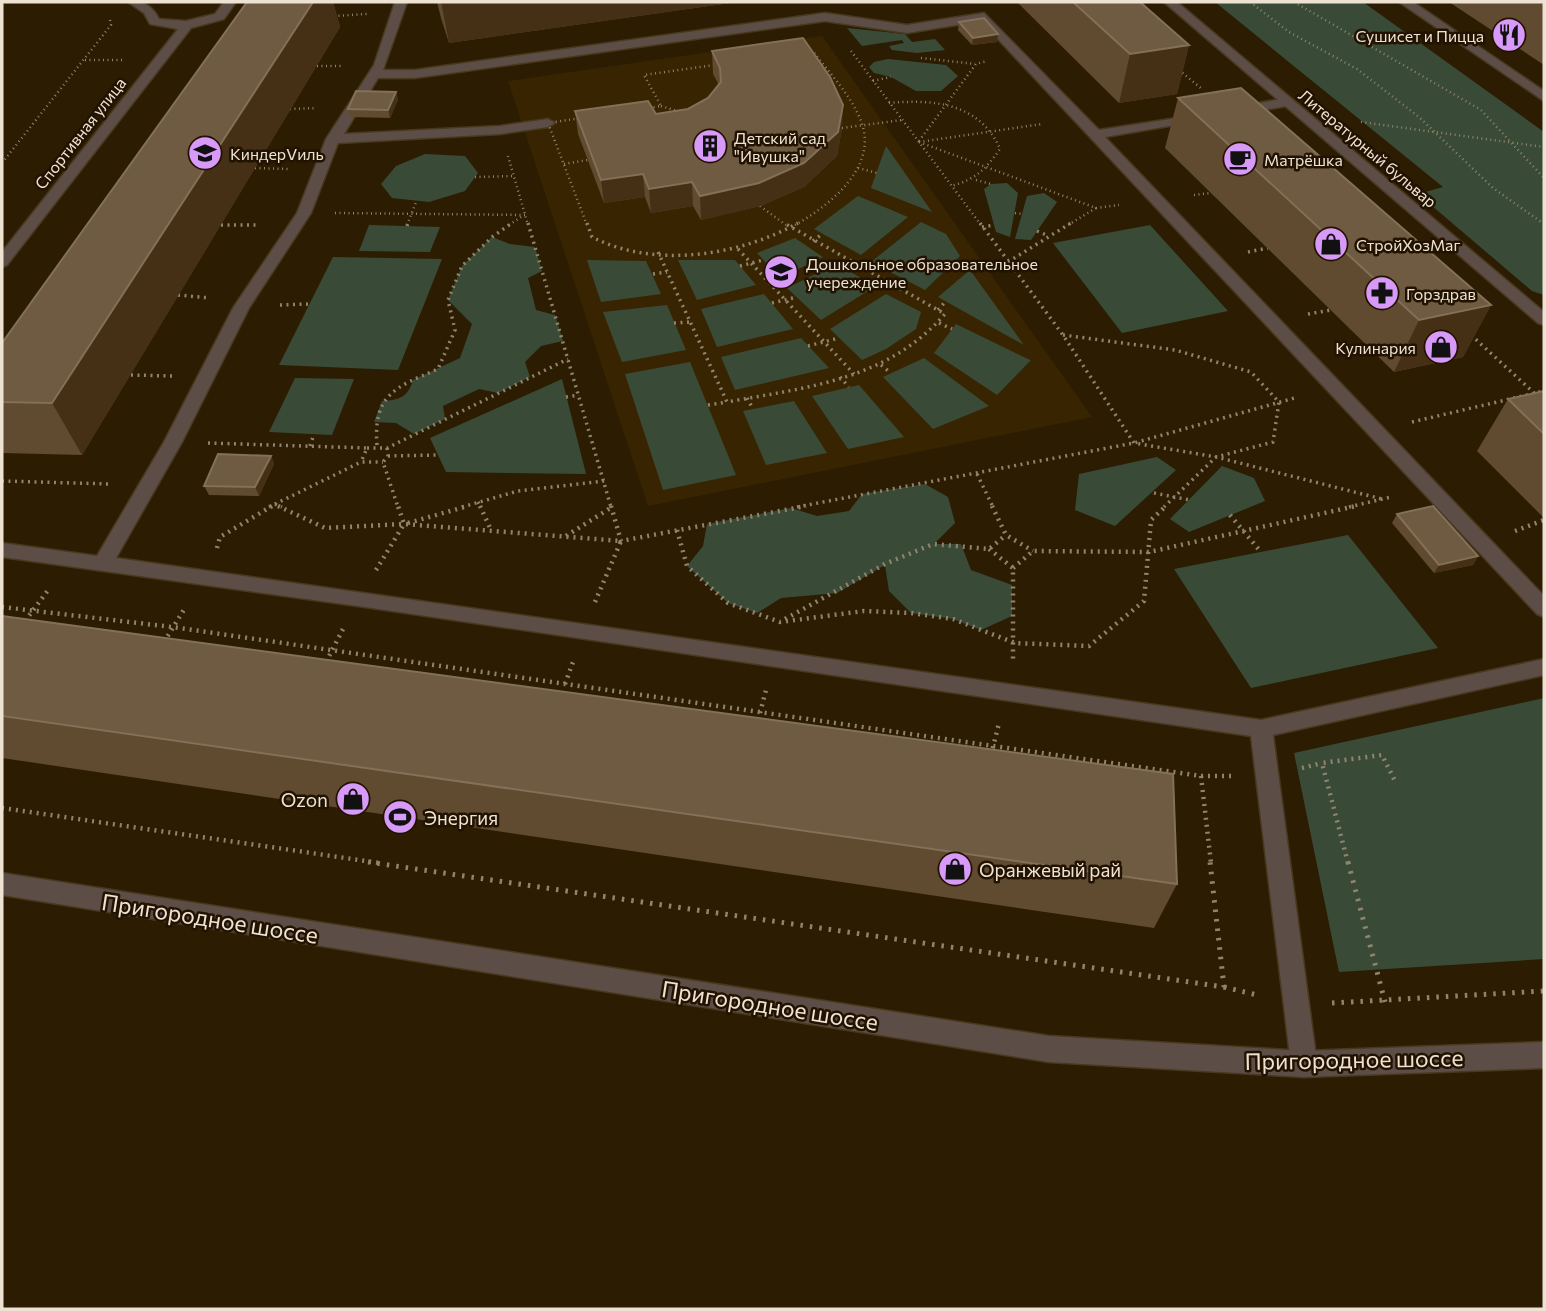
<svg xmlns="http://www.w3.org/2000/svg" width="1546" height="1311" font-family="Commissioner,sans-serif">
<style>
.built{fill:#382400}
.green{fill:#394b37}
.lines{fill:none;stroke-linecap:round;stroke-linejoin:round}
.service-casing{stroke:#47381e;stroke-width:3}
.minor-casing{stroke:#47381e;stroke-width:3}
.path-far3{stroke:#91846e;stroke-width:2.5;stroke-dasharray:1 3.5;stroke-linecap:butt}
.path-far2{stroke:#91846e;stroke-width:3.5;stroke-dasharray:2 4.5;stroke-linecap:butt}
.path-far1{stroke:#91846e;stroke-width:4.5;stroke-dasharray:2 5;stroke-linecap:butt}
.path{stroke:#91846e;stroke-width:5;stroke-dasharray:2.5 7;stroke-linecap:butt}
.service{fill:#5d4d47;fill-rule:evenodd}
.minor{fill:#5d4d47;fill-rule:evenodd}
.wall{fill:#604a30}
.shaded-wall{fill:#453016}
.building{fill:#6f5a42;stroke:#837058;stroke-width:2}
.labels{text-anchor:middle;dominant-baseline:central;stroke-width:5;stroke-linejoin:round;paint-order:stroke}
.far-poi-label{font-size:16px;fill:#eee3d3;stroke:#221200;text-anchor:start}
.far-street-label{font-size:16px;fill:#eee3d3;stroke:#221200}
.poi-label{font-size:19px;fill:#eee3d3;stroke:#221200;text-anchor:start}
.near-street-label{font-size:23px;fill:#eee3d3;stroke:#221200}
</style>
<rect width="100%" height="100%" fill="#2c1c01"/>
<path class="built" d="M822 36 1092 417 648 506 508 81Z"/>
<g class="green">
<path d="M1215 2H1363L1544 132V295L1532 291 1418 194 1443 187Z"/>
<path d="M847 28 905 34 912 42 935 39 945 50 917 53 892 50 889 46 904 43 902 40 862 46Z"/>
<path d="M888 59 946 65 958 76 941 91H916L891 77 874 73 869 67 874 62Z"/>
<path d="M886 146 932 212 871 188Z"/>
<path d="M425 154 465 156 478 173 465 191 429 202 392 198 381 184 396 166Z"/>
<path d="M1007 183 1018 193 1010 237 996 232 984 189 991 184Z"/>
<path d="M1044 193 1057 202 1031 240 1015 239 1027 196Z"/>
<path d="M858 196 908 217 861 255 814 229Z"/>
<path d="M921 222 946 234 960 256 925 290 871 262Z"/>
<path d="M369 225 440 227 430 252 359 251Z"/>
<path d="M1150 225 1228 311 1122 333 1053 243Z"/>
<path d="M492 237 510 244 535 247 542 271 528 278 536 310 555 315 563 341 541 346 525 362 530 377 498 393 479 389 443 406 445 419 414 434 396 423 374 422 382 401C400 400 408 397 413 380L460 358 472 324 448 300 462 266Z"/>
<path d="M795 238 823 257 780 278 757 253Z"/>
<path d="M333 257 442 259 398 370 279 365Z"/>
<path d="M587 260 646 261 661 294 601 302Z"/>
<path d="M678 260H735L756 285 697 300Z"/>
<path d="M836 264 876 286 821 320 787 288Z"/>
<path d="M970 270 1024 345 938 297Z"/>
<path d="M764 294 793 329 717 347 701 309Z"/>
<path d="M886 294 921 312 916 329 886 349 862 360 830 329Z"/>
<path d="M667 305 686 350 622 362 603 312Z"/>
<path d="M956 324 1030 360H1031L997 395 934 353Z"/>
<path d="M801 338 829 368 735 390 721 357Z"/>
<path d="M924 358 989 406 933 429 883 377Z"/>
<path d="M690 362 736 475 663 490 625 374Z"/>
<path d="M295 378 354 379 332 435 269 432Z"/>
<path d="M562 379 586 474 446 472 430 438Z"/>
<path d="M859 385 904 437 848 449 812 396Z"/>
<path d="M794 401 827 453 766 465 743 411Z"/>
<path d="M1157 457 1176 470 1115 526 1075 510 1079 474Z"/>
<path d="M1222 466 1254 478 1265 501 1189 532 1170 519Z"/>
<path d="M925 484 948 497 955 523 934 544H961L971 570 1012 585V616L981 630 953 619 911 613 889 591 885 565 837 593 781 598 757 613 728 603 687 566 703 546 707 524 791 508 817 516 849 511 862 494Z"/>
<path d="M1348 535 1438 648 1251 688 1174 569Z"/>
<path d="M1544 698V959L1339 972 1294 753Z"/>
</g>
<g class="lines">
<g class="service-casing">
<g id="service">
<path d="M395 2H407L383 70H415L825 13 907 25 984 13 1099 130 1203 114 1205 117 1198 121 1105 137 1544 596V617L1537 614 981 21 907 33 825 21 415 78H378L344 134 500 126 548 119 555 123 548 127 500 134 338 143 311 213 249 308 182 442 116 558 1261 720 1544 659V675L1273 735 1317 1064 1313 1073 1304 1077 1295 1073 1291 1064 1251 736 358 606 2 557V543L97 556 164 442 233 308 297 213 326 139 374 65Z"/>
<path d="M1399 2H1413L1544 91V101Z"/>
<path d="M1287 98 1294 102 1292 105 1236 115 1229 111 1236 107Z"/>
</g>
</g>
<g class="minor-casing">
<g id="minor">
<path d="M128 2C143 1 152 5 159 19L186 21 215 14 224 2H236L224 19 191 28 7 265 2 267V252L178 29 150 24 144 13Z"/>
<path d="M1164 2H1177L1544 312V325L1538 323Z"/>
<path d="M2 873 1049 1036 1304 1051 1544 1042V1068L1304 1077 1049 1062 2 895Z"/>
</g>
</g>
<g class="path-far3">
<path d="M1250 2 1289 32 1357 69 1419 117 1493 188 1544 224"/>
<path d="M1294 2 1481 110 1544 178"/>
<path d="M334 16 367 14"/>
<path d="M851 51 981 225"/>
<path d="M921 58 975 64"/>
<path d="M85 60H123"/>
<path d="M317 66H344"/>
<path d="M1179 70 1202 89"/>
<path d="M873 81 891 77"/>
<path d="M889 103C934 99 980 103 1000 149 986 169 975 180 951 186"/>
<path d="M661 106 680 112"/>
<path d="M290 109 317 108"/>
<path d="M1361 122 1544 147"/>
<path d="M842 128 902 120"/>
<path d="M919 141 976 64 987 61"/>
<path d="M919 142 1096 208 1068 225"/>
<path d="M919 142 1042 124"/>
<path d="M508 156 528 225"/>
<path d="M2 163 111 25 110 20"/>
<path d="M564 164 588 160"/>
<path d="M255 168 289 169"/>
<path d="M858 168 877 173"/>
<path d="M475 177 514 176"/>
<path d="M976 180 991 184"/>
<path d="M1194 195 1211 193"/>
<path d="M760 206 786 225"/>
<path d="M1096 208 1119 205"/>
<path d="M335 213 525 215"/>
<path d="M1015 213 1022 214"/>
<path d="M407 225 417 200"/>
<path d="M509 225 524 215"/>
<path d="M587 225 548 123 661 106 644 75 813 51C829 73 853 97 862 124 877 168 829 206 795 225"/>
</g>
<g class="path-far2">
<path d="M528 223 611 507"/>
<path d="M587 223 592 237C654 269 739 256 798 223"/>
<path d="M980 223 1063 335 1134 443 1216 457 1382 499"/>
<path d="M221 225H258"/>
<path d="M407 226 408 223"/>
<path d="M982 227 994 225"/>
<path d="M1037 231 1049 236"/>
<path d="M813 241 822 234"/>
<path d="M738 249 854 374"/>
<path d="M658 252 727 402C809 387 887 380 945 314L784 223"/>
<path d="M1248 252 1268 248"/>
<path d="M1008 262 1071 223"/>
<path d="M740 266 763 260"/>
<path d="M653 274 667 272"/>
<path d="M178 295 210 298"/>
<path d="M772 303 797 297"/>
<path d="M280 305 310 304"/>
<path d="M938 310 946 301"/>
<path d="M1308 314 1331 310"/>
<path d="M674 323 690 322"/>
<path d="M939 323 952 329"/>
<path d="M1063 335 1175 350 1251 372 1279 402 1273 442 1216 457 1164 507"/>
<path d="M1471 335 1544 402"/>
<path d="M808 346 839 338"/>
<path d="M881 365 891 373"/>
<path d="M131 375 172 376"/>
<path d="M840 377 849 387"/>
<path d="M566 397 579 395"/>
<path d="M747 398 753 409"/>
<path d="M708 405 727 402"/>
<path d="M1412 422 1544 391"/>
<path d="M208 443 367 448 361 462"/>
<path d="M377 445C373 394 396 387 438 369L455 330 448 300 462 266 492 237 512 223"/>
<path d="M310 446 314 434"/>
<path d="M367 448H387L568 359"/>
<path d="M387 448 388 456 383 462 398 507"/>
<path d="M388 456 438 455"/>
<path d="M977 474 993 507"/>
<path d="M2 481 109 484"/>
<path d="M1154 493 1190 500"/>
<path d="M478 502 481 507"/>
<path d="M275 504 282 507"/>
<path d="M269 507 361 462H383"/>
<path d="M462 507 518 491 604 481"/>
<path d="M797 507 1134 443 1298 397"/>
<path d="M1349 507 1391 497"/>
</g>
<g class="path-far1">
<path d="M278 506 325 528 404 524 621 541 595 602"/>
<path d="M480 506 491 530"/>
<path d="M611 506 621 541 806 506"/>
<path d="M992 506 1006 535 1033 551"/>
<path d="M1230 515 1261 552"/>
<path d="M408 523 468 506"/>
<path d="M677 530 687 566 728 603 780 622 864 611 911 613 953 619 1015 643 1089 646 1144 601 1151 520 1166 506"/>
<path d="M1515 531 1544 520"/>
<path d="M566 536 612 507"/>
<path d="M217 548 220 537 272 506"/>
<path d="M989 549 1013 568V660"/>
<path d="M1013 568 1033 551 1149 552 1356 506"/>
<path d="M376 570 404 524 398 506"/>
<path d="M2 607 172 627 1201 776 1211 863"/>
<path d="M785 619 885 564 933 544 989 549 1006 535"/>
<path d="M25 621 49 589"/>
<path d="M164 642 185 608"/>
<path d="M326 662 343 629"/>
<path d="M565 684 573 662"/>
<path d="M760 713 766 690"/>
<path d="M991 755 999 723"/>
<path d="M1302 768 1322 763"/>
<path d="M1201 776H1231"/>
<path d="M2 808 380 863"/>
<path d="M1348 863 1322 763 1382 755 1395 781"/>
</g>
<g class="path">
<path d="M368 862 1224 987 1210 862"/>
<path d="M1348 862 1385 1002"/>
<path d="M1224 987 1257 995"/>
<path d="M1332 1003 1544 991"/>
</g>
<use href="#service" class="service"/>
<use href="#minor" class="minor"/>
</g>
<g class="wall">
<path d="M247 2H333L340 27 82 455 2 453V343Z"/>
<path d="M437 2H737L449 43 441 18Z"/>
<path d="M1017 2H1140L1189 45 1177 94 1119 103Z"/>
<path d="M1449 2H1544V65Z"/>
<path d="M959 22 998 34 997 42 972 45 958 30Z"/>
<path d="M712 51 842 128 837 156 804 187 760 206 701 220 693 206 651 213 645 197 604 203 578 134 575 111 656 114 688 109 708 98 719 85 713 74Z"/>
<path d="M396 92 398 100 390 118 350 117 348 109Z"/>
<path d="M1178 98 1491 305 1463 357 1394 372 1165 148Z"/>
<path d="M1544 391V518L1477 451 1508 399Z"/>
<path d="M271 456 274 464 259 496 209 495 204 486Z"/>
<path d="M1397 514 1478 556 1473 565 1434 573 1392 523Z"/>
<path d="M2 616 1177 884 1154 928 2 758Z"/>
</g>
<g class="shaded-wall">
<path d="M313 2H333L340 27 82 455 52 403Z"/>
<path d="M441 2H737L449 43Z"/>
<path d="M998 34 997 42 972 45 973 38Z"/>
<path d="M1189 45 1177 94 1119 103 1130 54Z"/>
<path d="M396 92 398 100 390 118 388 110Z"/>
<path d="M843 105 842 128 837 156 804 187 760 206 701 220 700 196Z"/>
<path d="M643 174 645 197 604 203 601 180Z"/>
<path d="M692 182 693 206 651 213 649 189Z"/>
<path d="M1491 305 1463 357 1394 372 1419 320Z"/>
<path d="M271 456 274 464 259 496 255 487Z"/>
<path d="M1478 556 1473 565 1434 573 1439 565Z"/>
</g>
<g class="building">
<path d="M247 2H313L52 403 2 402V343Z"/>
<path d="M1073 2H1140L1189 45 1130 54Z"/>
<path d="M984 18 998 34 973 38 959 22Z"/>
<path d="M803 38 830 77 843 105 838 132 804 163 759 183 700 196 692 182 649 189 643 174 601 180 575 111 648 101 656 114 688 109 708 98 721 82 720 68 712 51Z"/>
<path d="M1241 88 1491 305 1419 320 1178 98Z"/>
<path d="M356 91 396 92 388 110 348 109Z"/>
<path d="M1544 391V434L1508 399Z"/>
<path d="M218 454 271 456 255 487 204 486Z"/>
<path d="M1433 506 1478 556 1439 565 1397 514Z"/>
<path d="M2 616 1173 774 1177 884 2 716Z"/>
</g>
<defs>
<g id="restaurant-disc" transform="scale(1.75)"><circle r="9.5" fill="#d89af8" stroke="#221200"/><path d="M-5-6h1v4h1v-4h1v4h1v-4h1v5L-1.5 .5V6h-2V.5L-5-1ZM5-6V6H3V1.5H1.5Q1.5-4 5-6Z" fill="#111"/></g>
<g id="building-disc" transform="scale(1.75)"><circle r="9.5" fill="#d89af8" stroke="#221200"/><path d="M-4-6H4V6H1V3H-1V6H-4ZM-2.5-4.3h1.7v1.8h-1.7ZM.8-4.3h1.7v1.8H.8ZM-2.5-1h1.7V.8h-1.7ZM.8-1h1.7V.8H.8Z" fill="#111"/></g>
<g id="school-disc" transform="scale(1.75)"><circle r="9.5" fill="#d89af8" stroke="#221200"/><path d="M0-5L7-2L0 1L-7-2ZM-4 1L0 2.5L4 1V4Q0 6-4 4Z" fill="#111"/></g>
<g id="cafe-disc" transform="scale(1.75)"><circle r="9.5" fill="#d89af8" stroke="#221200"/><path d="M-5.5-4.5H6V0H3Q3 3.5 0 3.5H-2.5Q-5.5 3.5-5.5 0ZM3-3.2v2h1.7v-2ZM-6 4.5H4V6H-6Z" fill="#111"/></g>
<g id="shop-disc" transform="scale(1.75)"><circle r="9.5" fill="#d89af8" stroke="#221200"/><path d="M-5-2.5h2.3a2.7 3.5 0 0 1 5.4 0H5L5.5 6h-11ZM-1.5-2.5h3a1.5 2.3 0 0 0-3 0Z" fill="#111"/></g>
<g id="pharmacy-disc" transform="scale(1.75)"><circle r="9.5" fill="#d89af8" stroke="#221200"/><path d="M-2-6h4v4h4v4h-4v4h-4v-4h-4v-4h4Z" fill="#111"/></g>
<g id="stadium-disc" transform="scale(1.75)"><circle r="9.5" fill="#d89af8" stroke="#221200"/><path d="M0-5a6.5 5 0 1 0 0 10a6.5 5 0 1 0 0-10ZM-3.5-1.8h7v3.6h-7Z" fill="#111"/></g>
</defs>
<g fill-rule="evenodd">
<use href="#restaurant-disc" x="1509" y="35"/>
<use href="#building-disc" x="710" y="146"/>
<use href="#school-disc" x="205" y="153"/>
<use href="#cafe-disc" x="1240" y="159"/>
<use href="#shop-disc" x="1331" y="244"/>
<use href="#school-disc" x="781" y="272"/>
<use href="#pharmacy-disc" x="1382" y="293"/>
<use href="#shop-disc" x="1441" y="347"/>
<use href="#shop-disc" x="353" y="799"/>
<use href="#stadium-disc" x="400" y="817"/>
<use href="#shop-disc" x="955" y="869"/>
</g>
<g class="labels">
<g class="far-poi-label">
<text x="1484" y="35" text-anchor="end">Сушисет и Пицца</text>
<text x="734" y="137">Детский сад<tspan x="734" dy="18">"Ивушка"</tspan></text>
<text x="230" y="153">КиндерVиль</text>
<text x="1264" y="159">Матрёшка</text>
<text x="1356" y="244">СтройХозМаг</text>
<text x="806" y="263">Дошкольное образовательное<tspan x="806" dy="18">учереждение</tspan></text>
<text x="1406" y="293">Горздрав</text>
<text x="1416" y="347" text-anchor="end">Кулинария</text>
</g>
<g class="far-street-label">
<text transform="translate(80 133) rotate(-52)">Спортивная улица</text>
<text transform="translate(1368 148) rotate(40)">Литературный бульвар</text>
</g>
<g class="poi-label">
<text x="328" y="799" text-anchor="end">Ozon</text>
<text x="424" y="817">Энергия</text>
<text x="979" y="869">Оранжевый рай</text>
</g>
<g class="near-street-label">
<text transform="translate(210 918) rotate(9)">Пригородное шоссе</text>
<text transform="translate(770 1005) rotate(9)">Пригородное шоссе</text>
<text transform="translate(1354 1059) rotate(-1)">Пригородное шоссе</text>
</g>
</g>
<rect width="1546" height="1311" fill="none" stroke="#eee3d3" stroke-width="7"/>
</svg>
